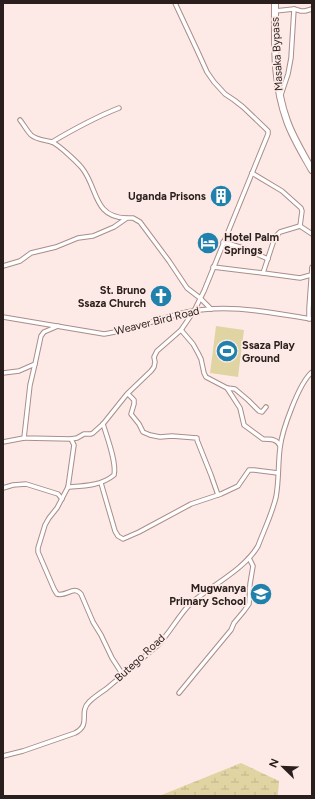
<svg xmlns="http://www.w3.org/2000/svg" width="315" height="799" font-family="Figtree,sans-serif">
<style>
.wetland{fill:url(#wetland-marsh)}
.pitch{fill:#e1d4a3}
.lines{fill:none;stroke-linecap:round;stroke-linejoin:round}
.minor-casing{stroke:#aa8d88;stroke-width:5.5}
.trunk-casing{stroke:#aa8d88;stroke-width:8}
.minor{stroke:#fff;stroke-width:3.5}
.trunk{stroke:#fff;stroke-width:6}
.labels{text-anchor:middle;dominant-baseline:central;stroke-width:3.5;stroke-linejoin:round;paint-order:stroke}
.street-label{font-size:11px;fill:#2a1f1c;stroke:#fdeae6}
.poi-label{font-size:11px;font-weight:bold;fill:#2a1f1c;stroke:#fdeae6;text-anchor:end}
</style>
<defs>
<pattern id="wetland-marsh" width="20" height="14" patternUnits="userSpaceOnUse"><rect width="20" height="14" fill="#e1d4a3"/><path d="M1 5h8M5 5V1M11 12h8M15 12V8" fill="none" stroke="#c1b68c"/></pattern>
</defs>
<rect width="100%" height="100%" fill="#fdeae6"/>
<path class="wetland" d="M241 763 279 781 278 796H159Z"/>
<path class="pitch" d="M216 326 244 330 238 377 210 373Z"/>
<g class="lines">
<g class="minor-casing">
<g id="minor">
<path d="M275 11 294 9 301 11H305L312 9"/>
<path d="M281 95 288 74 291 58 294 9"/>
<path d="M20 120C24 125 27 131 31 135 37 140 45 140 52 142 59 145 77 162 82 168 98 188 93 217 126 218"/>
<path d="M52 142C74 129 96 117 119 108"/>
<path d="M252 173 282 191 301 208 302 211 300 226"/>
<path d="M223 242 243 248 268 259"/>
<path d="M3 266 20 261 31 253 56 247 78 238 93 236 114 227 127 218H133L140 222 169 261 187 288 200 298 211 309"/>
<path d="M213 267 263 273 300 278 311 275"/>
<path d="M263 273 275 237 280 232 300 226 312 234"/>
<path d="M3 317 104 334C133 330 160 318 187 312 229 303 271 313 312 319"/>
<path d="M309 319V308L312 267"/>
<path d="M181 330 193 344 198 353 201 359 204 373 206 377 227 388 235 389 248 400 259 411 262 412 266 407"/>
<path d="M35 364 30 385 24 438 71 439 77 438 84 434H91L93 433 103 424 127 394 151 371 154 367 155 362 154 357 157 351 181 330 194 311 204 291 268 134V131L265 128 243 107 234 100 225 94 214 82 207 72 197 50 175 3"/>
<path d="M3 373 19 371 35 364 41 336 44 332 58 326"/>
<path d="M227 388 240 408 244 425 263 439C271 439 277 439 280 446"/>
<path d="M128 394 134 400V404L131 414 139 424 143 432 150 435 160 437 172 436 197 438V440L211 475 218 495"/>
<path d="M71 439 74 445 68 487 57 508 49 518 45 525 38 548V552L54 589 57 594C67 597 73 585 81 594L93 622 101 635 112 658 123 675"/>
<path d="M3 442 24 438"/>
<path d="M101 483 115 531 118 536 123 539 139 532 191 504 221 494 238 486 249 470H254L278 473"/>
<path d="M68 487C83 486 101 486 114 475 117 463 107 437 103 424"/>
<path d="M3 488 13 485 26 484 58 494 62 499"/>
<path d="M179 693 197 671 231 630 234 623 244 611 249 604 250 584 253 566 249 558"/>
<path d="M3 756 23 751 75 733C92 724 78 713 89 702 94 697 100 693 106 689 118 679 131 668 143 658 148 653 154 649 159 644 171 631 179 615 191 603 212 585 244 570 258 546 264 530 272 514 276 497 279 481 278 463 280 448 282 430 299 383 312 372"/>
</g>
</g>
<g class="trunk-casing">
<path id="trunk" d="M275 3C275 42 273 83 287 121 293 138 303 154 312 170"/>
</g>
<use href="#minor" class="minor"/>
<use href="#trunk" class="trunk"/>
</g>
<defs>
<g id="building-disc" transform="scale(1.15)"><circle r="9.5" fill="#2181ad" stroke="#fdeae6"/><path d="M-4-6H4V6H1V3H-1V6H-4ZM-2.5-4.3h1.7v1.8h-1.7ZM.8-4.3h1.7v1.8H.8ZM-2.5-1h1.7V.8h-1.7ZM.8-1h1.7V.8H.8Z" fill="#fff"/></g>
<g id="hotel-disc" transform="scale(1.15)"><circle r="9.5" fill="#2181ad" stroke="#fdeae6"/><path d="M-6-4.5h1.5V1H6V5H4.5V3h-9V5H-6ZM-4 0a1.8 1.8 0 1 1 3.6 0ZM.5 0V-2.5h3Q6-2.5 6 0Z" fill="#fff"/></g>
<g id="church-disc" transform="scale(1.15)"><circle r="9.5" fill="#2181ad" stroke="#fdeae6"/><path d="M-1.2-6h2.4v3.5h3.3v2.4h-3.3V6h-2.4V-.1h-3.3v-2.4h3.3Z" fill="#fff"/></g>
<g id="stadium-disc" transform="scale(1.15)"><circle r="9.5" fill="#2181ad" stroke="#fdeae6"/><path d="M0-5a6.5 5 0 1 0 0 10a6.5 5 0 1 0 0-10ZM-3.5-1.8h7v3.6h-7Z" fill="#fff"/></g>
<g id="school-disc" transform="scale(1.15)"><circle r="9.5" fill="#2181ad" stroke="#fdeae6"/><path d="M0-5L7-2L0 1L-7-2ZM-4 1L0 2.5L4 1V4Q0 6-4 4Z" fill="#fff"/></g>
</defs>
<g fill-rule="evenodd">
<use href="#building-disc" x="221" y="196"/>
<use href="#hotel-disc" x="208" y="243"/>
<use href="#church-disc" x="161" y="296"/>
<use href="#stadium-disc" x="227" y="351"/>
<use href="#school-disc" x="261" y="594"/>
</g>
<g class="labels">
<g class="street-label">
<text transform="translate(277 54) rotate(-93)">Masaka Bypass</text>
<text transform="translate(157 321) rotate(-14)">Weaver Bird Road</text>
<text transform="translate(140 658) rotate(-43)">Butego Road</text>
</g>
<g class="poi-label">
<text x="206" y="196">Uganda Prisons</text>
<text x="224" y="237" text-anchor="start">Hotel Palm<tspan x="224" dy="13">Springs</tspan></text>
<text x="146" y="290">St. Bruno<tspan x="146" dy="13">Ssaza Church</tspan></text>
<text x="242" y="345" text-anchor="start">Ssaza Play<tspan x="242" dy="13">Ground</tspan></text>
<text x="246" y="588">Mugwanya<tspan x="246" dy="13">Primary School</tspan></text>
</g>
</g>
<rect width="315" height="799" fill="none" stroke="#2a1f1c" stroke-width="8"/>
<g transform="translate(283 767) rotate(293)" stroke="#fdeae6" stroke-width="3" paint-order="stroke">
<path d="M0-3L7 15L0 10L-7 15Z" fill="#2a1f1c"/>
<text y="-6" font-size="11" font-weight="bold" text-anchor="middle" fill="#2a1f1c">N</text>
</g>
</svg>
